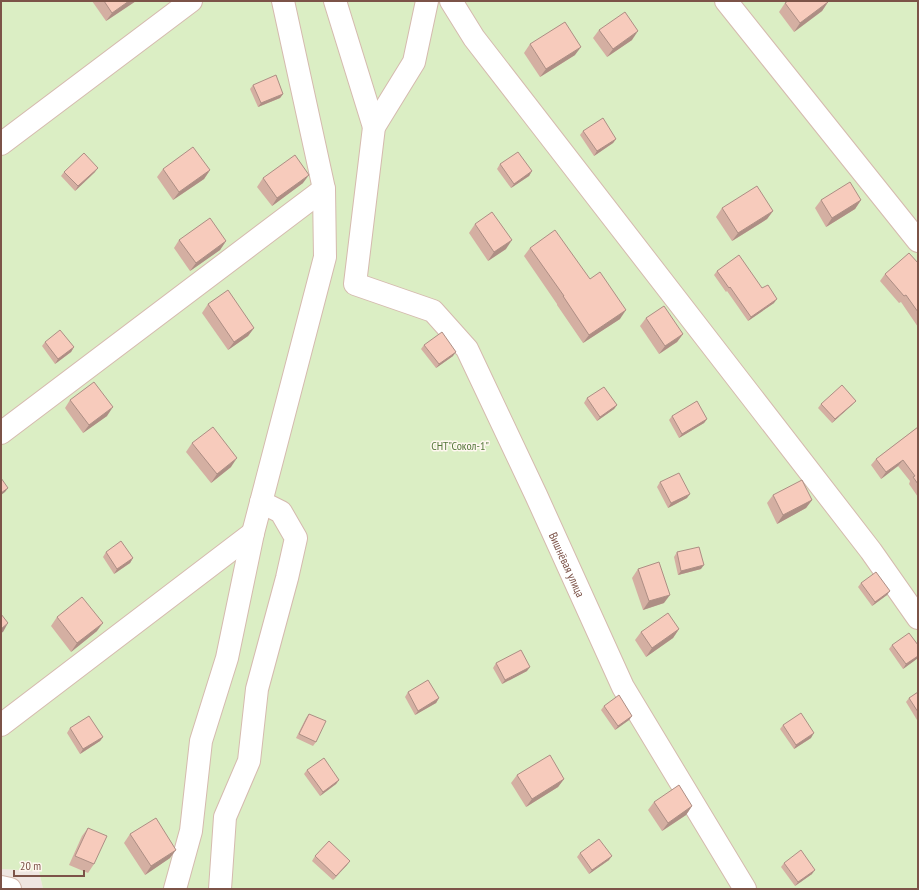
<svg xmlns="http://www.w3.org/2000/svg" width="919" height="890" font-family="'PT Sans Narrow',sans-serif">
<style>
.industrial{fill:#efe6e1}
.green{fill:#dbeec4}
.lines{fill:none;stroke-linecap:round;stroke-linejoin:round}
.minor-casing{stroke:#d5baae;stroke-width:24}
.minor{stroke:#fff;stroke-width:22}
.wall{fill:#d4afa2}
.shaded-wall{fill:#ad8e84}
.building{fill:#f7cbbc;stroke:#ad8e84}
.labels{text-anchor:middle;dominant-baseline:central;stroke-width:3;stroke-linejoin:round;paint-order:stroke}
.park-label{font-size:12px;fill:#547739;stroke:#fff7f0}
.street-label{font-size:12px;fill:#7c5348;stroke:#fff7f0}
</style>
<rect width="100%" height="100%" fill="#fef2e8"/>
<path class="industrial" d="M1 869 39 871 43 889H1Z"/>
<path class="green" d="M1 1H918V889H43L39 871 1 869Z"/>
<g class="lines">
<g class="minor-casing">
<g id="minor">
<path d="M335 1 374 127"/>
<path id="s1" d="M427 1 414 62 374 127 355 284 433 311 467 349 536 495 623 687 745 889"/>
<path d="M451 1 474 38 871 551 918 618"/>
<path d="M726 1 918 241"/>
<path d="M1 144 191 1"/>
<path d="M1 433 324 189"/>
<path d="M1 725 253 533"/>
<path d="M1 887 10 889"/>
<path d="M175 889 191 831 201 741 227 658 253 533 325 257 324 189 283 1"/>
<path d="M220 889 225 817 249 761 257 689 287 578 296 538 281 512 261 502"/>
</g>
</g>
<use href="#minor" class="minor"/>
</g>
<g class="wall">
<path d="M92 1H136L106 21Z"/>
<path d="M828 2 822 11 794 32 779 12 785 3Z"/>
<path d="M599 30 632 40 607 57 593 38Z"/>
<path d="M530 44 575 55 540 77 524 53Z"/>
<path d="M253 85 283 94 280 98 258 107 250 89Z"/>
<path d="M583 131 616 139 613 143 594 156 580 135Z"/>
<path d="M500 164 532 171 529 176 511 188 497 169Z"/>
<path d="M163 169 210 170 204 179 173 200 157 177Z"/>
<path d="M64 172H95L75 191 61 176Z"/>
<path d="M263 178 303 183 272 206 257 187Z"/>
<path d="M821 200H861L855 209 826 227 815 208Z"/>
<path d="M722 208 773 211 767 219 732 241 716 217Z"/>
<path d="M475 224 506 249 488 261 469 233Z"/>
<path d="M179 240 226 241 220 250 190 271 174 248Z"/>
<path d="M530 248 590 279 620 319 583 343 557 305V304L524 256Z"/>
<path d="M918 263V327L901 302 899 303 880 281 885 274Z"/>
<path d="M717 271 762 288 774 303 748 321 727 291 726 292 714 275Z"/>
<path d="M208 304 254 328 248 336 228 350 202 313Z"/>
<path d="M646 318 683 334 677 342 659 354 640 326Z"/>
<path d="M45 342 74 347 71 352 55 364 42 346Z"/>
<path d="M424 345 453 356 436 368 421 349Z"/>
<path d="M587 398 617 405 614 409 597 421 584 403Z"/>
<path d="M70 400 107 416 83 433 65 408Z"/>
<path d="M856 401 852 405 832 423 818 408 821 404Z"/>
<path d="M672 416 707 419 704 423 679 438 669 420Z"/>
<path d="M918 427V497L909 484 910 481 898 466 881 479 871 465 876 459Z"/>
<path d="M192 443 231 467 211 483 186 452Z"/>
<path d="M660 482 687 498 668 508 657 487Z"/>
<path d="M773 495 812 500 806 508 777 524 767 503Z"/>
<path d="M106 552 133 558 130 563 114 574 103 557Z"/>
<path d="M677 552 701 569 678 575 674 557Z"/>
<path d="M638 569 664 603 643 610 632 578Z"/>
<path d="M861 583 887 595 872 606 858 587Z"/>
<path d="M57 617 97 631 71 652 51 626Z"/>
<path d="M679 629 673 638 646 657 635 640 641 632Z"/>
<path d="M892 645H918V658L903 669 889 649Z"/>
<path d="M496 663 527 671 502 684 493 668Z"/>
<path d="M408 692 439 698 436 703 415 715 405 697Z"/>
<path d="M918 692V719L917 720 906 702 909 698Z"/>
<path d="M604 706 632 716 629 720 615 730 601 710Z"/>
<path d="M309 714 316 742 313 746 296 738 306 718Z"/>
<path d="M783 725 811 738 794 749 780 729Z"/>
<path d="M70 728 103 737 100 741 80 754 67 733Z"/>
<path d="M307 770 339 780 336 784 320 796 304 774Z"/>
<path d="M517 775 564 779 558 787 526 807 511 783Z"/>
<path d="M654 802 692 806 686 815 662 831 648 810Z"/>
<path d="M88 828 94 864 88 873 69 865 82 836Z"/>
<path d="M130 834 170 858 145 875 124 843Z"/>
<path d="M580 853 609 860 589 874 577 857Z"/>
<path d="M315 856 347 865 333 880 312 861Z"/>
<path d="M784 863 812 874 795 886 781 867Z"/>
</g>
<g class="shaded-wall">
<path d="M129 1H136L106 21 112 13Z"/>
<path d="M828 2 822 11 794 32 800 23Z"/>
<path d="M638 31 632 40 607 57 613 49Z"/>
<path d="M581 47 575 55 540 77 546 69Z"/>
<path d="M283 94 280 98 258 107 261 103Z"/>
<path d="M616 139 613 143 594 156 597 151Z"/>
<path d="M98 168 95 172 75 191 78 186Z"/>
<path d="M210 170 204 179 173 200 179 192Z"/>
<path d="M532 171 529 176 511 188 514 184Z"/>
<path d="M309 175 303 183 272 206 277 198Z"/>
<path d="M861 200 855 209 826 227 832 218Z"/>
<path d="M773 211 767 219 732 241 738 233Z"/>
<path d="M512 240 506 249 488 261 494 252Z"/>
<path d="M226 241 220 250 190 271 196 263Z"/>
<path d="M777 299 774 303 748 321 751 317Z"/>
<path d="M626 310 620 319 583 343 589 335Z"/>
<path d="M254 328 248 336 228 350 234 342Z"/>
<path d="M683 334 677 342 659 354 665 346Z"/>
<path d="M74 347 71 352 55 364 58 359Z"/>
<path d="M456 352 453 356 436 368 439 364Z"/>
<path d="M856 401 852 405 832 423 835 419Z"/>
<path d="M617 405 614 409 597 421 600 417Z"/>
<path d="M113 407 107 416 83 433 89 425Z"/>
<path d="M707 419 704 423 679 438 682 434Z"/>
<path d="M237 458 231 467 211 483 217 474Z"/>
<path d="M903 460 898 466 881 479 886 472Z"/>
<path d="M8 488 5 492 1 495V493Z"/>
<path d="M690 494 687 498 668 508 671 503Z"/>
<path d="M812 500 806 508 777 524 783 515Z"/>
<path d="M133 558 130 563 114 574 117 569Z"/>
<path d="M704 565 701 569 678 575 681 571Z"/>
<path d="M890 591 887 595 872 606 875 602Z"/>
<path d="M670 595 664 603 643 610 649 601Z"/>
<path d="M8 623 3 632 1 633V629Z"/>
<path d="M103 623 97 631 71 652 77 643Z"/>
<path d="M679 629 673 638 646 657 652 648Z"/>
<path d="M918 656V658L903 669 906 664Z"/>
<path d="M530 667 527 671 502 684 505 680Z"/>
<path d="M439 698 436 703 415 715 418 711Z"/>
<path d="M632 716 629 720 615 730 618 726Z"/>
<path d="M814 733 811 738 794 749 796 745Z"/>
<path d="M103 737 100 741 80 754 83 749Z"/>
<path d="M564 779 558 787 526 807 532 799Z"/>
<path d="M339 780 336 784 320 796 323 792Z"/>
<path d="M692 806 686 815 662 831 668 823Z"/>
<path d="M176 850 170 858 145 875 151 866Z"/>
<path d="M612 856 609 860 589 874 592 870Z"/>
<path d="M350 861 347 865 333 880 336 876Z"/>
<path d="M815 870 812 874 795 886 798 882Z"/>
</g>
<g class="building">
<path d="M104 1H129L112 13Z"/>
<path d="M788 1H827L828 2 800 23 785 3Z"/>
<path d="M625 12 638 31 613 49 599 30Z"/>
<path d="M565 22 581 47 546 69 530 44Z"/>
<path d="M276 75 283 94 261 103 253 85Z"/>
<path d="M603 118 616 139 597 151 583 131Z"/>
<path d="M193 147 210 170 179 192 163 169Z"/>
<path d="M518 152 532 171 514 184 500 164Z"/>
<path d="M84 153 98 168 78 186 64 172Z"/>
<path d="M295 155 309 175 277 198 263 178Z"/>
<path d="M850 182 861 200 832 218 821 200Z"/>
<path d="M757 186 773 211 738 233 722 208Z"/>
<path d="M492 212 512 240 494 252 475 224Z"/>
<path d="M210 218 226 241 196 263 179 240Z"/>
<path d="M555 230 590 279 600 272 626 310 589 335 563 296H564L530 248Z"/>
<path d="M909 253 918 263V312L906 295 904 296 885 274Z"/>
<path d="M739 255 762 288 768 285 777 299 751 317 730 287 729 288 717 271Z"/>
<path d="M228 290 254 328 234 342 208 304Z"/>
<path d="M664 306 683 334 665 346 646 318Z"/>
<path d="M60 330 74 347 58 359 45 342Z"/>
<path d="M442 332 456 352 439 364 424 345Z"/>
<path d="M94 382 113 407 89 425 70 400Z"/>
<path d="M842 385 856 401 835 419 821 404Z"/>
<path d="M604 387 617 405 600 417 587 398Z"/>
<path d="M697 401 707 419 682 434 672 416Z"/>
<path d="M213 427 237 458 217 474 192 443Z"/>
<path d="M918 427V484L913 477 915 476 903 460 886 472 876 459Z"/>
<path d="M679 473 690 494 671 503 660 482Z"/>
<path d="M1 478 8 488 1 493Z"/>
<path d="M802 480 812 500 783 515 773 495Z"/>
<path d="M121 541 133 558 117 569 106 552Z"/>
<path d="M699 547 704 565 681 571 677 552Z"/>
<path d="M659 562 670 595 649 601 638 569Z"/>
<path d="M876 572 890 591 875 602 861 583Z"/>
<path d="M82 597 103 623 77 643 57 617Z"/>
<path d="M668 613 679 629 652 648 641 632Z"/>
<path d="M1 614 8 623 1 629Z"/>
<path d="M909 633 918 645V656L906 664 892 645Z"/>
<path d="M521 650 530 667 505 680 496 663Z"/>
<path d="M428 680 439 698 418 711 408 692Z"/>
<path d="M918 692V712L909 698Z"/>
<path d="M619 695 632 716 618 726 604 706Z"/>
<path d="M801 713 814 733 796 745 783 725Z"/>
<path d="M309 714 326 721 316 742 299 734Z"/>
<path d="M89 716 103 737 83 749 70 728Z"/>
<path d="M550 755 564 779 532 799 517 775Z"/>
<path d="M324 758 339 780 323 792 307 770Z"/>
<path d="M679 785 692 806 668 823 654 802Z"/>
<path d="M156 818 176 850 151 866 130 834Z"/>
<path d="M88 828 107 836 94 864 75 856Z"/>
<path d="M599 839 612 856 592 870 580 853Z"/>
<path d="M329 841 350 861 336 876 315 856Z"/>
<path d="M801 850 815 870 798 882 784 863Z"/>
</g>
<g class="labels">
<g class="park-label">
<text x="460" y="445">СНТ"Сокол-1"</text>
</g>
<g class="street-label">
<text stroke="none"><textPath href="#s1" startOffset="668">Вишнёвая улица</textPath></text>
</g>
</g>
<rect width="919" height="890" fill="none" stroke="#7c5348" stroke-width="4"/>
<path d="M14 870v6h70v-6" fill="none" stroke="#7c5348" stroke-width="2"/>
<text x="20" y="870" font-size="12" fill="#7c5348" stroke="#fff7f0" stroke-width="3" paint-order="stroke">20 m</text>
</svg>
